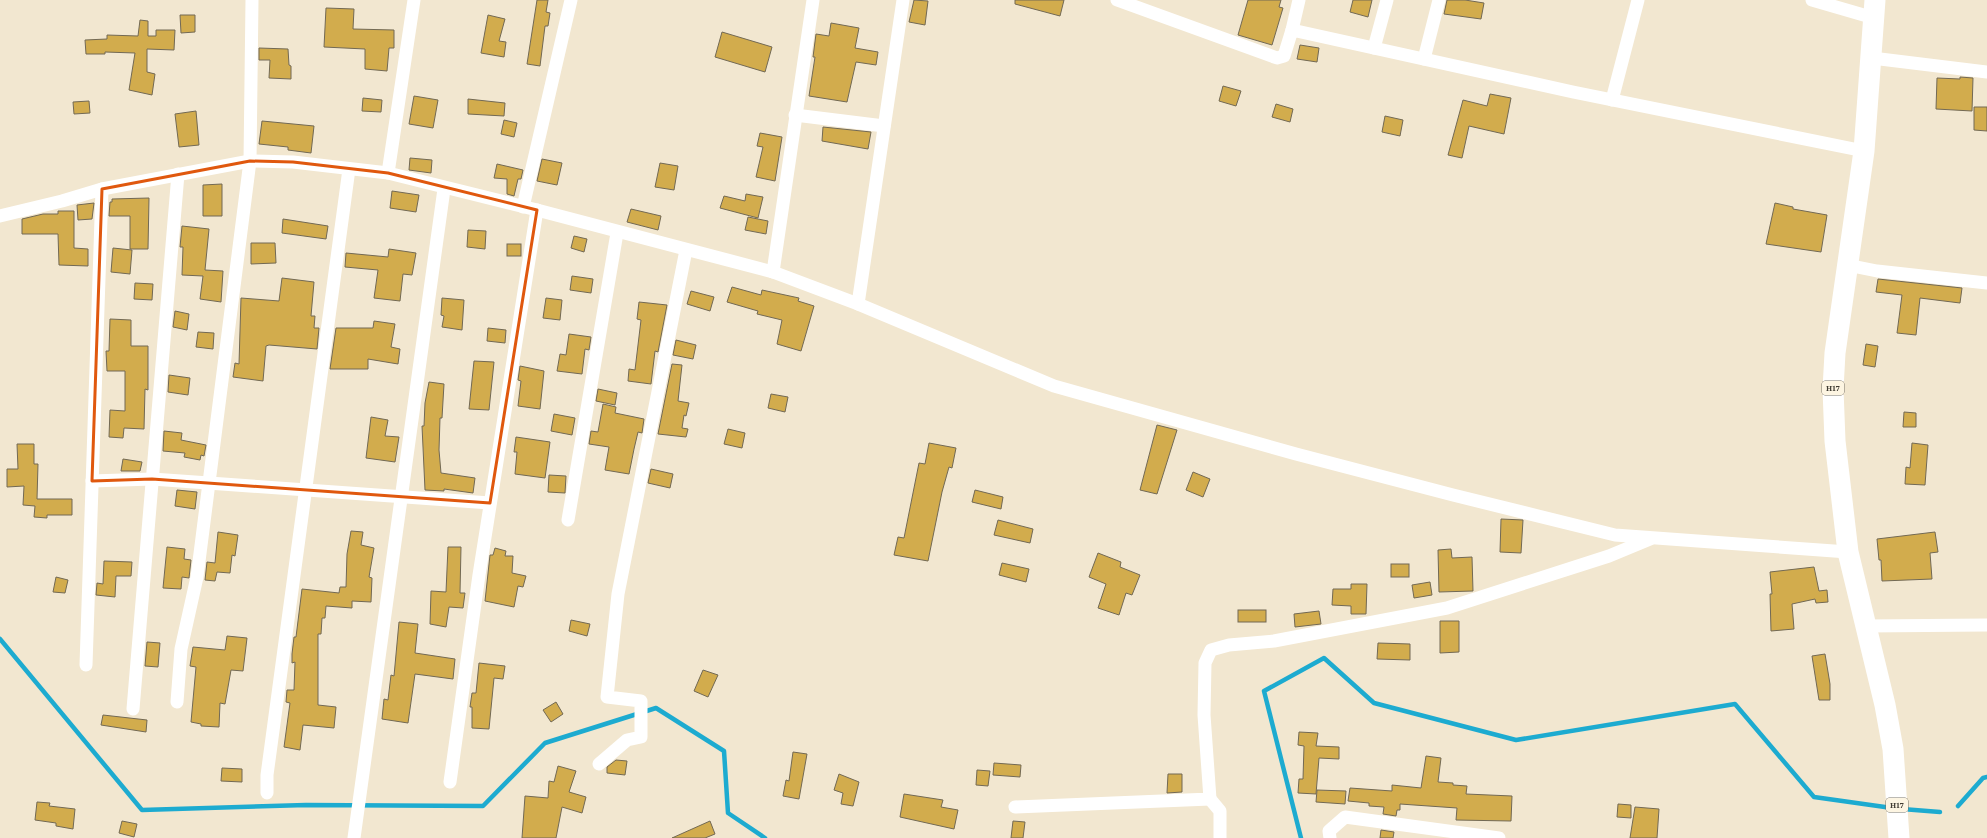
<svg xmlns="http://www.w3.org/2000/svg" width="1987" height="838" font-family="'Crimson Pro',serif">
<style>
.lines{fill:none;stroke-linecap:round;stroke-linejoin:round}
.stream{stroke:#1dabd0;stroke-width:4.5}
.building{fill:#d2ac4d;stroke:#726954}
.street{stroke:#fff;stroke-width:13}
.primary{stroke:#fff;stroke-width:21}
.marked{fill:none;stroke:#e0580e;stroke-width:3;stroke-linejoin:round}
.labels{text-anchor:middle;dominant-baseline:central;stroke-width:3;stroke-linejoin:round;paint-order:stroke}
.shield{fill:#fdf5e2;stroke:#797468;stroke-width:1}
.shield-label{font-size:9px;font-weight:bold;fill:#403c33}
</style>
<rect width="100%" height="100%" fill="#f2e7d0"/>
<g class="lines">
<g class="stream">
<path d="M0 639 142 810 306 805 483 806 545 743 656 708 724 751 728 813 765 838"/>
<path d="M1958 806 1983 778 1987 777"/>
<path d="M1902 809 1940 812"/>
<path d="M1301 838 1264 691 1324 658 1374 703 1516 740 1735 704 1814 797 1892 808"/>
</g>
</g>
<g class="building">
<path d="M537 0H548L546 12 550 13 548 26H545L540 66 527 64Z"/>
<path d="M914 0 928 1 925 25 909 22Z"/>
<path d="M1015 0H1064L1060 16 1015 4Z"/>
<path d="M1248 0H1281L1279 7 1283 8 1272 45 1238 35Z"/>
<path d="M1353 0H1372L1368 17 1350 12Z"/>
<path d="M1447 0H1465L1484 3 1481 19 1444 14Z"/>
<path d="M326 8 354 9 353 29 394 30V48H389L387 71 365 69V49L324 47Z"/>
<path d="M180 15H195V32L181 33Z"/>
<path d="M488 15 505 19 499 41 506 42 504 57 481 53Z"/>
<path d="M140 20 148 21V36H156V30H175L174 50 147 49V72L155 74 152 95 129 90 135 53 105 52V54H86L85 40 107 39V35L138 36Z"/>
<path d="M831 23 859 28 855 48 878 52 876 65 856 62 847 102 809 96 815 57H813L816 34 829 36Z"/>
<path d="M722 32 772 47 765 72 715 57Z"/>
<path d="M1300 45 1319 48 1317 62 1297 59Z"/>
<path d="M259 48 288 49 289 65 291 66V79L269 78 270 60H259Z"/>
<path d="M1960 77 1973 78 1972 111 1936 109 1937 78 1960 79Z"/>
<path d="M1223 86 1241 91 1236 106 1219 101Z"/>
<path d="M1490 94 1511 98 1504 134 1469 126 1462 158 1448 155 1463 100 1487 106Z"/>
<path d="M414 96 438 100 433 128 409 124Z"/>
<path d="M363 98 382 100 381 112 362 111Z"/>
<path d="M468 99 505 103 504 116 468 114Z"/>
<path d="M89 101 90 113 74 114 73 102Z"/>
<path d="M1276 104 1293 109 1290 122 1272 117Z"/>
<path d="M1974 107H1987V131L1974 130Z"/>
<path d="M196 111 199 145 179 147 175 114Z"/>
<path d="M1385 116 1403 120 1400 136 1382 132Z"/>
<path d="M504 120 517 123 514 137 501 134Z"/>
<path d="M262 121 314 126 311 153 288 150V147L259 144Z"/>
<path d="M823 127 871 132 868 149 822 141Z"/>
<path d="M760 133 782 137 775 181 756 177 763 147 757 146Z"/>
<path d="M410 158 432 160 431 173 409 170Z"/>
<path d="M542 159 562 163 557 185 537 181Z"/>
<path d="M660 163 678 166 674 190 655 187Z"/>
<path d="M497 164 523 170 521 179H518L514 196 507 194V179L494 178Z"/>
<path d="M222 184V216H203V185Z"/>
<path d="M392 191 419 195 416 212 390 208Z"/>
<path d="M746 194 763 197 758 218 720 208 724 196 745 201Z"/>
<path d="M149 198 148 249H130V216H109L110 202H112V199Z"/>
<path d="M94 203 92 219 78 220 77 205Z"/>
<path d="M1775 203 1793 207V209L1827 215 1821 252 1766 244Z"/>
<path d="M631 209 661 216 658 230 627 222Z"/>
<path d="M58 211H74V248L88 249V266L59 265 58 234H22V219L43 214H58Z"/>
<path d="M748 217 768 221 766 234 745 230Z"/>
<path d="M283 219 328 226 326 239 282 233Z"/>
<path d="M182 226 209 229 205 270 223 271 221 302 200 299 203 276 182 275 183 247H180Z"/>
<path d="M468 230 486 231 485 249 467 247Z"/>
<path d="M574 236 587 239 584 252 571 248Z"/>
<path d="M251 243H275L276 263 251 264Z"/>
<rect x="507" y="244" width="14" height="12"/>
<path d="M113 248 132 250 130 274 111 272Z"/>
<path d="M389 249 416 253 412 275 403 274 400 301 374 298 378 270 345 267 346 253 388 257Z"/>
<path d="M572 276 593 279 591 293 570 290Z"/>
<path d="M282 278 314 282 311 316H315L314 328H319L317 349 269 345 266 346 263 381 233 377 235 363 239 364 241 298 279 301Z"/>
<path d="M1878 279 1962 288 1960 303 1920 298 1916 335 1897 333 1902 295 1876 292Z"/>
<path d="M135 283 153 284 152 300 134 299Z"/>
<path d="M732 287 761 295 762 290 799 298 798 301 814 306 801 351 777 344 782 320 757 314 758 311 727 302Z"/>
<path d="M691 291 714 297 710 311 687 304Z"/>
<path d="M442 298 464 300 462 330 442 327 444 316 441 315Z"/>
<path d="M546 298 562 300 560 320 543 318Z"/>
<path d="M639 302 667 305 658 352 655 351 651 384 628 381 629 369 635 370 641 320 637 319Z"/>
<path d="M175 311 189 314 187 330 173 327Z"/>
<path d="M110 319 131 320V346H148V390L145 389 144 429 124 428 123 438 109 437 110 410 125 411V371H107L106 351H109Z"/>
<path d="M374 321 395 324 391 347 400 349 398 364 368 359V369H330L336 328H373Z"/>
<path d="M488 328 506 330 505 343 487 341Z"/>
<path d="M198 332 214 333 213 349 196 347Z"/>
<path d="M569 334 591 337 589 350 585 349 582 374 557 371 560 354 566 355Z"/>
<path d="M676 340 696 345 693 359 673 355Z"/>
<path d="M1866 344 1878 346 1875 367 1863 365Z"/>
<path d="M474 361 494 362 489 410 469 409Z"/>
<path d="M672 364 682 365 678 401 689 403 686 416 684 415 682 428 688 429 686 437 658 434Z"/>
<path d="M520 366 544 371 540 409 518 406 521 381 518 380Z"/>
<path d="M169 375 190 378 188 395 168 392Z"/>
<path d="M429 382 444 384 442 418H440L439 450 441 473 475 478 473 493 444 489V491L425 490 422 426H424L425 403Z"/>
<path d="M598 389 617 393 615 405 596 401Z"/>
<path d="M771 394 788 397 785 412 768 408Z"/>
<path d="M603 404 616 407 615 413 644 419 642 433 638 432 634 449 629 474 605 470 609 447 589 444 591 431 598 432Z"/>
<path d="M1904 412 1916 413V427H1903Z"/>
<path d="M554 414 575 418 572 435 551 431Z"/>
<path d="M371 417 388 420 385 436 399 437 395 462 366 458Z"/>
<path d="M1157 425 1177 430 1157 494 1140 490Z"/>
<path d="M728 429 745 433 742 448 724 444Z"/>
<path d="M164 431 182 433 181 440 206 445 204 456 201 455 200 460 184 457 185 453 163 451Z"/>
<path d="M516 437 550 442 545 478 515 474 517 452H514Z"/>
<path d="M929 443 956 448 952 468 949 467 942 492 928 561 894 555 898 537 904 538 919 463 925 464Z"/>
<path d="M1912 443 1928 445 1925 485 1905 484 1906 467 1910 468Z"/>
<path d="M17 444H34V464H38L37 499H72V515H47V518L34 517 35 506 23 505 24 486 7 487V469H18Z"/>
<path d="M123 459 142 462 140 471H121Z"/>
<path d="M651 469 673 474 670 488 648 483Z"/>
<path d="M1193 472 1210 479 1203 497 1186 490Z"/>
<path d="M549 475 566 476 565 493 548 492Z"/>
<path d="M177 490 197 492 195 509 175 506Z"/>
<path d="M975 490 1003 497 1001 509 972 502Z"/>
<path d="M1501 519 1523 520 1521 553 1500 552Z"/>
<path d="M998 520 1033 529 1030 543 994 535Z"/>
<path d="M351 531 363 532 361 545 374 548 369 577 372 578 371 602 352 601V608L326 606 325 618H322L321 634H318V705L336 707 334 728 303 725 300 750 284 747 290 703 286 702 287 690H294L295 662 292 663V654L294 637H296L302 589 339 593 340 587H346L347 554Z"/>
<path d="M218 532 238 535 235 556 232 555 230 573 217 572 215 581 205 580 207 562 215 563Z"/>
<path d="M1935 532 1938 552 1930 553 1932 579 1882 581 1881 560H1879L1877 539Z"/>
<path d="M167 547 185 549 184 559 191 560 189 578 182 577 181 589 163 588Z"/>
<path d="M448 547H461L460 593H465L463 608 449 607 446 627 430 624 431 591 446 592Z"/>
<path d="M495 548 506 551 505 556H513L512 573 526 576 523 587 518 586 514 607 485 601 490 555H493Z"/>
<path d="M1451 549 1452 558 1472 557 1473 591 1439 592 1438 550Z"/>
<path d="M1098 553 1121 562 1120 567 1140 575 1132 595 1126 593 1119 615 1098 608 1106 584 1089 577Z"/>
<path d="M104 561 132 562 131 576H116L115 597 96 595 97 583 103 584Z"/>
<path d="M1002 563 1029 569 1026 582 999 575Z"/>
<rect x="1391" y="564" width="18" height="13"/>
<path d="M1814 567 1819 591 1827 590 1828 602 1816 603 1815 599 1792 604 1794 629 1771 631 1770 594H1772L1770 572Z"/>
<path d="M56 577 68 580 65 593 53 592Z"/>
<path d="M1430 582 1432 595 1414 598 1412 585Z"/>
<path d="M1351 584H1367L1366 614H1351V606L1332 605 1333 589H1351Z"/>
<rect x="1238" y="610" width="28" height="12"/>
<path d="M1319 611 1321 624 1295 627 1294 614Z"/>
<path d="M571 620 590 624 587 636 569 631Z"/>
<path d="M1440 621H1459V652L1440 653Z"/>
<path d="M399 622 418 624 415 653 455 659 453 679 415 674 408 723 382 719 384 699 388 700 391 675 394 676Z"/>
<path d="M227 636 247 638 243 671 231 670 225 704 220 703 219 727 201 726V724L191 722 196 667 190 666 193 647 225 650Z"/>
<path d="M147 642 160 643 158 667 145 666Z"/>
<path d="M1378 643 1410 644V660L1377 659Z"/>
<path d="M1825 654 1830 684V700H1819L1812 656Z"/>
<path d="M479 663 505 666 503 679 494 678 489 729 472 728V707H470L472 693H476Z"/>
<path d="M703 670 718 675 708 697 694 691Z"/>
<path d="M556 702 563 714 551 722 543 710Z"/>
<path d="M103 715 147 720 146 732 101 725Z"/>
<path d="M1299 732 1318 733 1316 746 1339 747V759L1319 758 1316 794 1298 793 1299 779H1303L1304 746 1298 745Z"/>
<path d="M793 752 807 754 799 799 783 796 786 780 789 781Z"/>
<path d="M1426 756 1441 758 1438 782 1453 783V785L1467 786 1466 794 1512 796 1511 821 1456 820 1457 808 1400 804V810H1397L1396 816 1383 814 1384 807 1369 806V803L1348 801 1350 788 1392 791V785L1421 788Z"/>
<path d="M616 760 627 761 625 775 607 773V767Z"/>
<path d="M994 763 1021 765 1020 777 993 775Z"/>
<path d="M558 766 576 771 569 792 586 797 582 813 562 807 556 838H522L525 796 548 798 549 781 554 782Z"/>
<path d="M222 768 242 769V782L221 781Z"/>
<path d="M977 770 990 771 988 786 976 785Z"/>
<path d="M839 774 859 782 853 806 841 804 843 793 834 790Z"/>
<path d="M1168 774H1182V792L1167 793Z"/>
<path d="M1317 790 1346 791 1345 804 1316 802Z"/>
<path d="M904 794 943 800 941 807 958 810 954 829 900 817Z"/>
<path d="M37 802 50 803 49 806 75 809 73 829 56 826V823L35 820Z"/>
<path d="M1618 804 1631 805V818L1617 817Z"/>
<path d="M1635 807 1659 809 1657 838H1630Z"/>
<path d="M122 821 137 824 134 837 119 833Z"/>
<path d="M710 821 715 834 705 838H672Z"/>
<path d="M1013 821 1025 822 1023 838H1011Z"/>
<path d="M1381 830 1394 832 1393 838H1380Z"/>
</g>
<g class="lines">
<g class="street">
<path d="M1117 0 1277 58 1284 56 1292 30 1573 92 1864 151"/>
<path d="M1812 0 1874 18"/>
<path d="M1292 30 1299 0"/>
<path d="M1374 48 1387 0"/>
<path d="M1872 58 1987 72"/>
<path d="M1424 59 1439 0"/>
<path d="M1612 100 1638 0"/>
<path d="M795 115 884 126"/>
<path d="M388 173 414 0"/>
<path d="M523 207 571 0"/>
<path d="M0 216 62 201 102 189 250 161 293 162 388 173 537 210 773 272 858 304 1054 386 1296 454 1453 495 1615 535 1848 552"/>
<path d="M1847 265 1877 271 1987 283"/>
<path d="M773 272 813 0"/>
<path d="M858 304 903 0"/>
<path d="M92 481 152 479 490 503"/>
<path d="M568 520 617 233"/>
<path d="M1865 626 1987 625"/>
<path d="M86 665 102 189"/>
<path d="M177 702 181 649 197 577 250 161 252 0"/>
<path d="M133 709 178 174"/>
<path d="M599 764 627 740 641 737V701L607 697 618 594 686 250"/>
<path d="M450 782 479 575 537 210"/>
<path d="M267 793V775L349 169"/>
<path d="M1210 799 1220 811V838"/>
<path d="M1015 807 1210 799 1204 715 1205 663 1211 650 1229 645 1274 641 1447 608 1609 556 1650 539"/>
<path d="M354 838 444 189"/>
<path d="M1330 838 1329 831 1345 817 1499 838"/>
</g>
<path class="primary" d="M1875 0 1864 151 1835 353 1833 389 1835 441 1848 552 1885 705 1893 749 1899 838"/>
</g>
<path class="marked" d="M250 161 293 162 388 173 537 210 490 503 152 479 92 481 102 189Z"/>
<g class="labels">
<g class="shield">
<rect x="1822" y="381" width="22" height="14" rx="3"/>
<rect x="1886" y="798" width="22" height="14" rx="3"/>
</g>
<g class="shield-label">
<text x="1833" y="388">H17</text>
<text x="1897" y="805">H17</text>
</g>
</g>
</svg>
